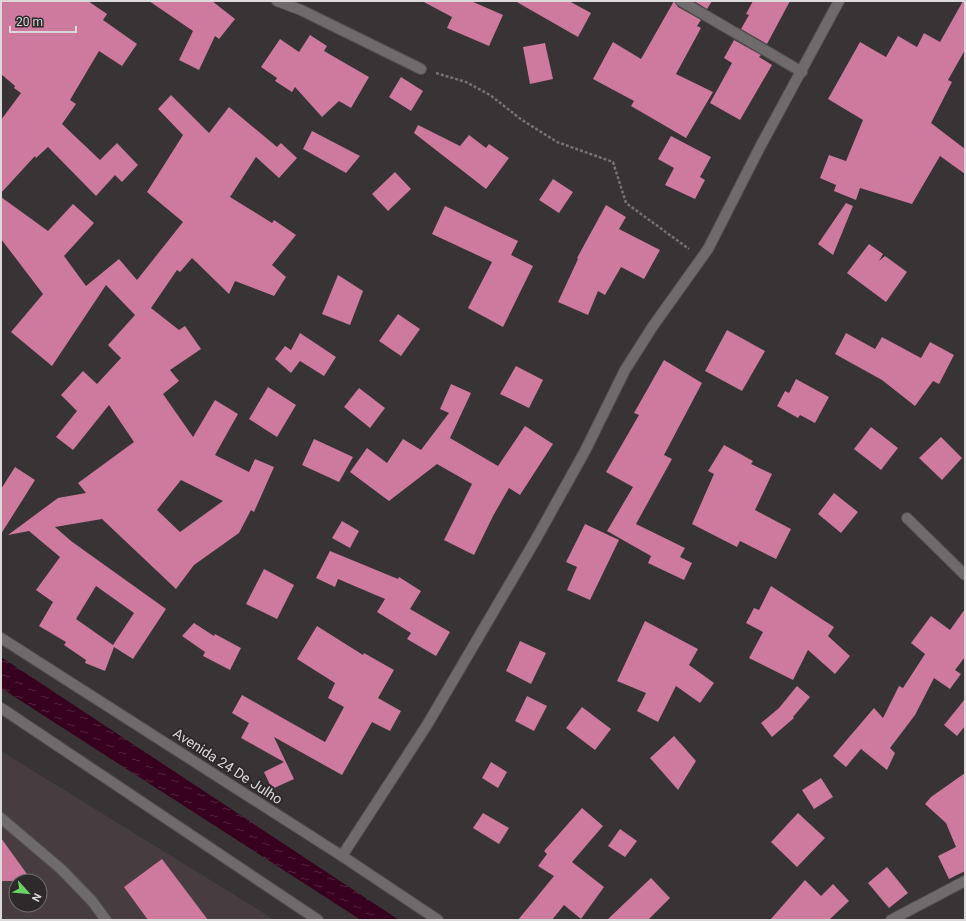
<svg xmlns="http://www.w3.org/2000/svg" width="966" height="921" font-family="Roboto,sans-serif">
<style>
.built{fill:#473d41;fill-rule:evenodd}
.water{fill:url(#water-ripples)}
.building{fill:#ce799e;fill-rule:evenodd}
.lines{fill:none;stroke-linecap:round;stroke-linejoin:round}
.lane-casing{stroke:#545051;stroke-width:12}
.street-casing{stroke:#545051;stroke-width:12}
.secondary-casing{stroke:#545051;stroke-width:12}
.path{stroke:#767273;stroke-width:2.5;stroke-dasharray:3 2;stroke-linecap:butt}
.lane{stroke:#6f6a6c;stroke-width:10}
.street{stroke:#6f6a6c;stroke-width:10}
.secondary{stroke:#6f6a6c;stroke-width:10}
.labels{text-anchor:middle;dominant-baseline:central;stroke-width:4;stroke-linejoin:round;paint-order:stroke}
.street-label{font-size:14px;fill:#dcd9da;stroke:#2e292b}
</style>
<defs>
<pattern id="water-ripples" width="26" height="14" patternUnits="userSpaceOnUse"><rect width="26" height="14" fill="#37001e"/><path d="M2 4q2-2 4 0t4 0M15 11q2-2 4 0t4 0" fill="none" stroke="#53253e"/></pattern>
</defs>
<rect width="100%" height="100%" fill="#383335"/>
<path class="built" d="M1 751 275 920H1ZM16 881H40V905H16Z"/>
<path class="water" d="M1 657 399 920H361L1 688Z"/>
<g class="building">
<path d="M1 1H88L107 14 103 20 137 44 122 66 99 51 70 100 76 104 62 124 100 160 117 143 138 165 122 182 115 175 96 196 48 147 36 158 35 156 1 193V120L21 93 14 88 15 86 1 74Z"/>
<path d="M149 1H212L235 19 219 39 215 36 199 70 179 60 193 31Z"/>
<path d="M422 1H471L503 15 489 46 447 28 452 17Z"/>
<path d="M515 1H569L591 13 578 37Z"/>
<path d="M674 1 678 7 701 20 697 26 701 28 676 74 713 92 686 138 631 106 634 101 593 79 613 42 641 59Z"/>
<path d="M694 1H712L707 9Z"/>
<path d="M753 1H790L767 44 741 29 749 15 746 14Z"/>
<path d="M963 1H965V50L948 80 952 82 931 123 965 149V174L940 156 912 204 860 188 856 200 834 191 836 185 820 178 829 155 846 161 863 120 828 99 860 42 886 57 898 36 917 47 924 33 940 42Z"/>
<path d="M310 35 327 46 324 51 369 77 351 108 339 101 322 117 295 87 292 92 275 81 277 78 261 67 280 39 299 52Z"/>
<path d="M734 40 761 55 759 57 772 65 740 120 710 103 732 63 724 58Z"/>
<path d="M545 43 553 79 530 84 523 47Z"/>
<path d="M401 77 423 91 411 111 389 97Z"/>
<path d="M171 95 209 133 229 107 277 147 281 143 297 158 279 178 256 157 230 197 272 223 274 220 296 235 272 265 286 277 274 296 235 281 229 294 192 258 180 272 177 270 151 308 179 330 185 326 201 349 170 370 179 381 163 394 193 437 215 400 238 414 215 455 249 472 255 459 274 467 254 512 251 510 239 533 194 565 176 589 102 519 55 527 71 541 166 609 133 659 114 647 105 671 85 663 86 660 64 645 66 642 39 626 53 602 36 590 60 557 29 531 8 535 58 498 86 493 78 483 134 442 109 405 73 450 56 437 77 411 61 395 83 371 97 384 121 358 108 345 135 315 106 285 52 366 11 332 43 294 1 239V197L48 231 73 204 94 223 64 256 86 286 119 259 137 280 183 222 147 192 183 135 158 109ZM181 480 223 501 180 532 157 510ZM96 586 134 613 113 645 76 619Z"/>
<path d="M418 125 460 146 469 135 486 148 489 144 509 158 486 189 414 133Z"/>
<path d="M312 131 360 156 346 173 303 149Z"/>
<path d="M671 136 711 157 700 177 705 180 695 199 665 185 674 168 658 159Z"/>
<path d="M395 172 411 189 388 211 372 194Z"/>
<path d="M553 179 573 192 559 213 539 200Z"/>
<path d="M846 203 853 206 833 255 818 244Z"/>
<path d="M606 205 626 217 619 229 660 250 644 279 621 267 605 295 598 291 588 315 558 302 578 259 577 258Z"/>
<path d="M445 206 518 241 511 255 533 266 503 327 468 308 492 262 432 234Z"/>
<path d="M869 244 883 254 879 261 885 256 907 272 886 302 847 273Z"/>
<path d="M338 275 363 291 350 325 322 314Z"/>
<path d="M398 314 420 329 401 356 379 341Z"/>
<path d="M727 330 765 351 742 391 705 371Z"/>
<path d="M300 333 336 357 324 376 300 361 291 373 275 359 285 346 291 350Z"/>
<path d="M846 333 875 349 882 337 921 358 930 342 954 355 939 384 933 381 915 406 882 380 835 354Z"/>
<path d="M664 360 702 383 664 455 672 459 636 524 685 548 680 557 692 563 684 580 648 563 651 556 607 531 633 487 606 472 639 415 634 413Z"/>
<path d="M516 366 543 380 529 408 500 394Z"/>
<path d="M796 379 829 397 815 423 800 415 798 418 777 406 785 391 789 393Z"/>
<path d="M451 384 471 393 450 438 498 466 525 426 553 444 520 495 509 488 493 516 474 555 444 540 472 484 437 464 389 501 350 472 367 448 387 463 403 439 421 450 449 413 440 409Z"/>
<path d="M268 387 296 405 277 437 249 419Z"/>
<path d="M359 388 385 408 370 428 344 407Z"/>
<path d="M871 427 898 448 881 470 854 449Z"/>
<path d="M941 437 962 458 942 480 919 458Z"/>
<path d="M314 439 353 457 339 482 302 465Z"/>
<path d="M724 445 753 461 751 464 772 474 755 510 791 529 776 559 740 541 737 547 692 524 714 474 708 471Z"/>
<path d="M15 467 35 480 1 534V489Z"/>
<path d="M834 493 858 512 841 533 818 514Z"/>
<path d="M342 521 359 531 350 548 332 538Z"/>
<path d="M585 524 619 540 590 600 567 590 577 567 566 562Z"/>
<path d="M330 551 398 579 399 577 421 591 410 609 450 632 436 656 407 639 411 633 377 612 385 599 338 579 335 587 316 578Z"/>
<path d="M264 569 294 585 277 619 246 604Z"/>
<path d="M771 586 834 627 828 636 850 656 835 674 808 650 793 680 749 658 763 632 746 623 754 608 759 610Z"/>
<path d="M965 609V657L955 670 961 674 950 689 934 678 915 715 890 748 895 753 887 770 861 749 846 767 833 756 874 708 883 718 899 686 903 688 925 654 911 643 931 616 950 630Z"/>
<path d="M645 621 698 649 689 665 714 683 700 703 676 686 658 722 637 711 646 693 617 681Z"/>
<path d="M194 623 214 636 215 634 241 648 230 670 203 656 205 652 182 636Z"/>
<path d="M317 626 363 655 364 653 394 670 378 698 401 711 390 731 372 722 342 775 274 737 294 779 272 789 264 772 284 762 241 738 249 723 232 713 242 695 325 742 344 707 328 698 335 683 297 659Z"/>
<path d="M520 641 546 653 531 684 506 671Z"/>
<path d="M797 686 810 697 793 717 794 718 772 737 761 723 779 708Z"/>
<path d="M527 696 547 706 534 731 515 721Z"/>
<path d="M965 699V726L957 736 944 725Z"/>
<path d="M582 707 611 729 595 750 566 728Z"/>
<path d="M674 736 696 761 678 790 650 758Z"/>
<path d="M491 762 507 772 498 788 482 778Z"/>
<path d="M965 773V871L949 879 938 856 956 847 946 823 925 804 931 797Z"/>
<path d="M821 778 833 797 814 809 802 790Z"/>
<path d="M582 808 603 826 572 862 604 887 581 919 564 905 552 920H518L554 876 538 866 547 854 544 851Z"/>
<path d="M483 813 509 828 499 844 473 828Z"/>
<path d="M798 813 825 838 797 867 771 842Z"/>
<path d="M620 829 637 841 625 857 608 846Z"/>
<path d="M1 838 32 881H1Z"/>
<path d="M162 859 208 920H148L124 887Z"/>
<path d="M887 867 908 893 889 908 868 883Z"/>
<path d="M651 878 670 898 648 920H607Z"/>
<path d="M805 880 821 896 833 884 849 901 829 920H770Z"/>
</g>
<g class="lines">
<g class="lane-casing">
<path id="lane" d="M1 818 61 869 92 901 106 920"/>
</g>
<g class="street-casing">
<g id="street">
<path d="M277 1 301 10 421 69"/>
<path d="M681 1 802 72"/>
<path d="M907 518 965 575"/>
<path d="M342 856 438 920"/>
<path d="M891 920 965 881"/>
</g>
</g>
<g class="secondary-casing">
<g id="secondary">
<path d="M1 638 342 856 427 725 536 539 585 451 625 370 653 326 708 249 760 147 839 1"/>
<path d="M1 708 318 920"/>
</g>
</g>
<path class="path" d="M436 73 466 82 490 95 522 120 557 142 613 162 626 203 689 249"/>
<use href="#lane" class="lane"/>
<use href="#street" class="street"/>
<use href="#secondary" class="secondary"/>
</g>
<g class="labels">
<g class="street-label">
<text transform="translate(228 766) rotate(33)">Avenida 24 De Julho</text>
</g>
</g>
<rect width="966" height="921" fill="none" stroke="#dcd9da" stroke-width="4"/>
<g transform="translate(28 893) rotate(117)"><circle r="19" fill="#2e292b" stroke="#746f71"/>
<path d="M0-3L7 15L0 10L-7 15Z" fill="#69d464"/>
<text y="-6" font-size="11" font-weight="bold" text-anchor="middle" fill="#dcd9da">N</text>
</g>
<path d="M10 26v6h66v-6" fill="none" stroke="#dcd9da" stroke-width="2"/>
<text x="16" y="26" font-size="12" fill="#dcd9da" stroke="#2e292b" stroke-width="3" paint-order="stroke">20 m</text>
</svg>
